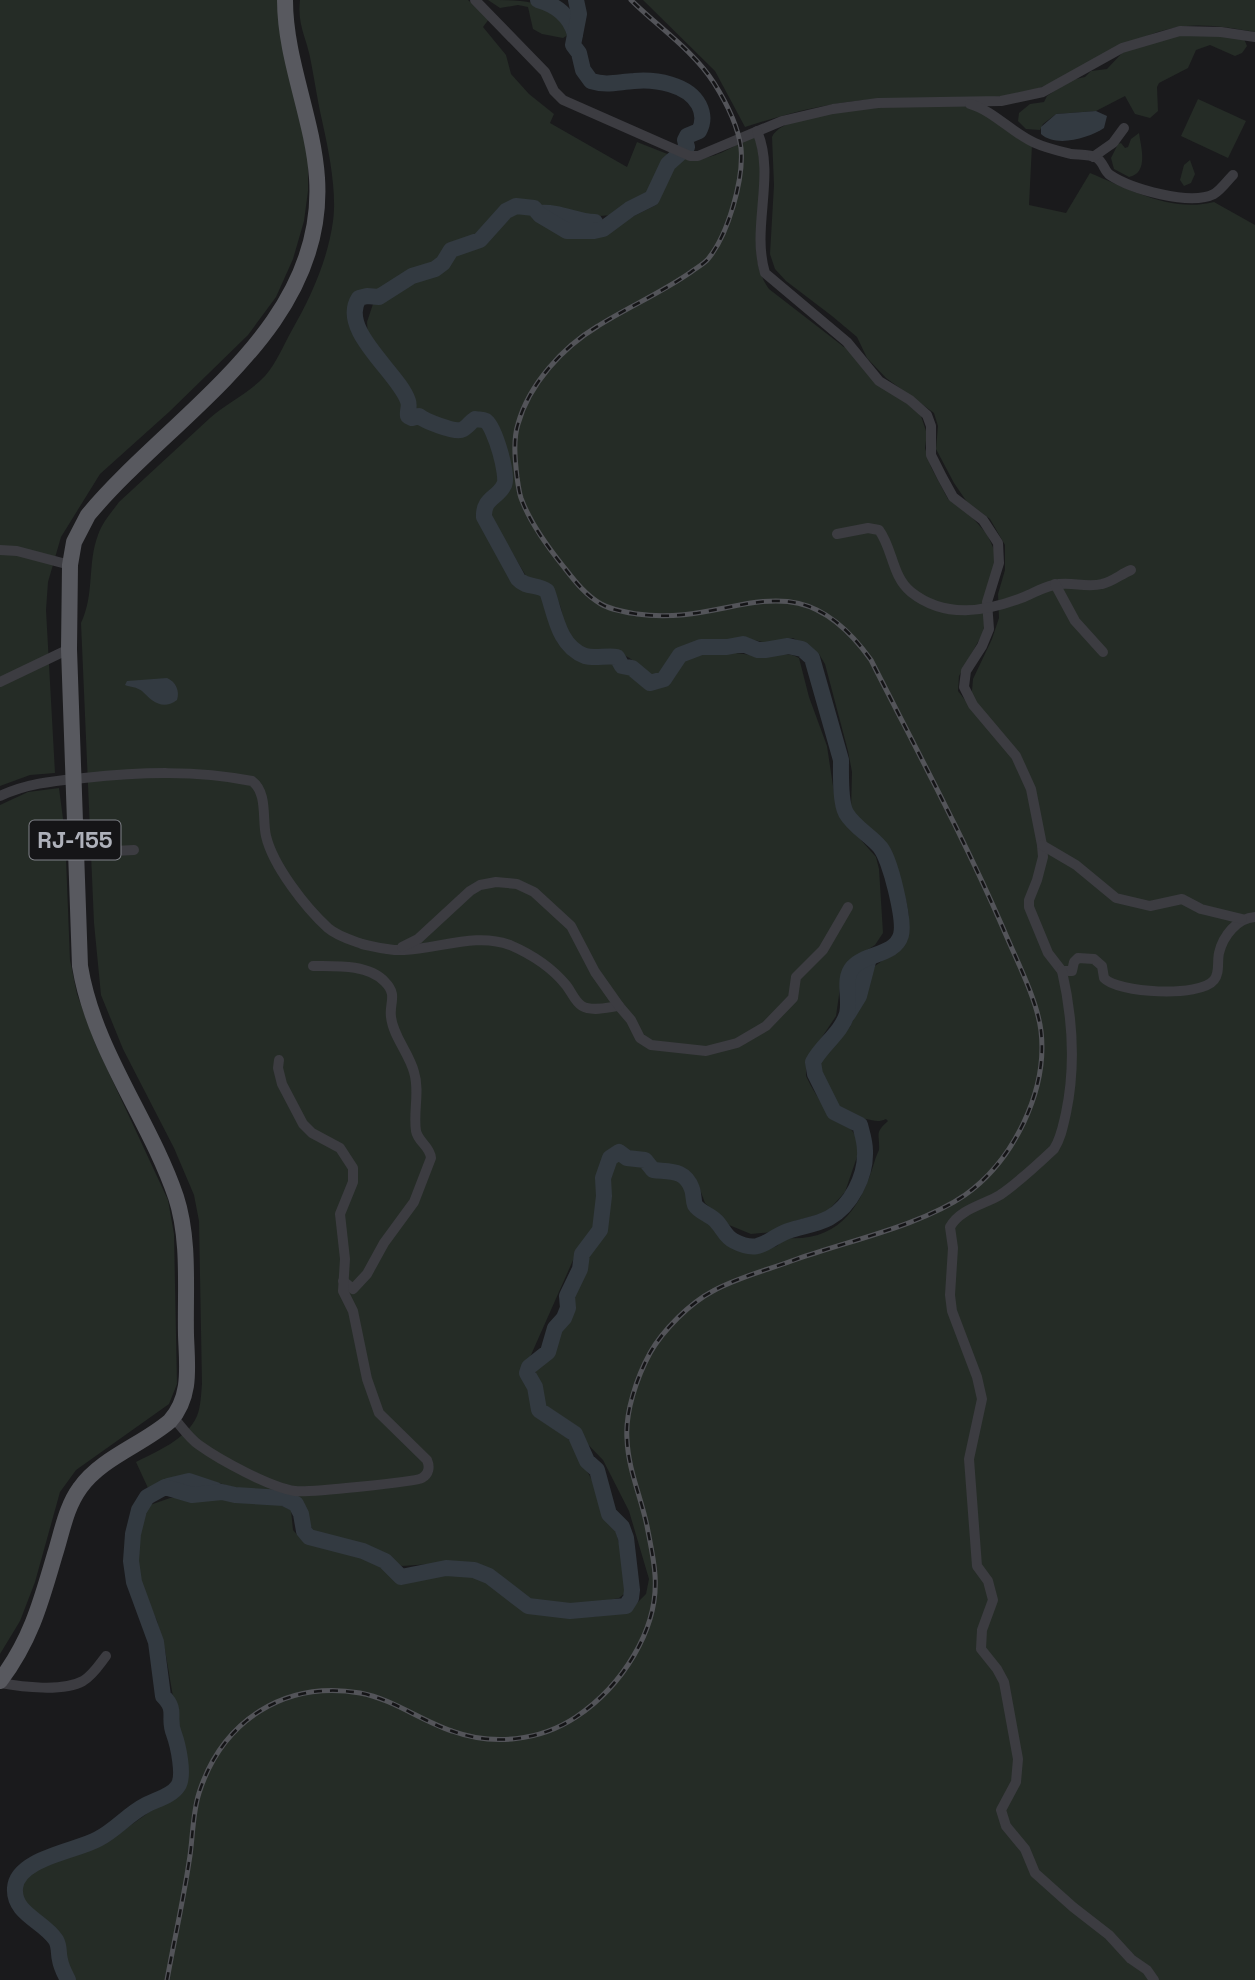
<svg xmlns="http://www.w3.org/2000/svg" width="1255" height="1980" font-family="'Space Grotesk',sans-serif">
<style>
.green{fill:#252c26}
.water{fill:#333a41}
.lines{fill:none;stroke-linecap:round;stroke-linejoin:round}
.river{stroke:#333a41;stroke-width:16}
.street{stroke:#3c3c41;stroke-width:10}
.primary{stroke:#58595f;stroke-width:16}
.rail-casing{stroke:#535459;stroke-width:5}
.rail{stroke:#151517;stroke-width:2.5;stroke-dasharray:8;stroke-linecap:butt}
.labels{text-anchor:middle;dominant-baseline:central;stroke-width:6;stroke-linejoin:round;paint-order:stroke}
.shield{fill:#151517;stroke:#808289;stroke-width:2}
.shield-label{font-size:23px;font-weight:bold;fill:#aeb1ba}
</style>
<rect width="100%" height="100%" fill="#1a1a1c"/>
<g class="green">
<path d="M0 0H277L279 24 308 147V191L304 221 293 259 276 297 248 335 169 412 100 474 61 537 48 582 46 610 55 773 30 775 0 786Z"/>
<path d="M300 0H468L489 19 483 27 506 55 511 74 529 94 554 114 550 123 627 167 637 142 670 155 651 192 626 204 612 215 588 217 562 209H542L524 202 512 203 505 205 479 236 449 246 433 264 409 271 384 288 357 295C331 325 389 372 402 398 406 405 403 412 405 419L418 420 455 434 467 431 478 423 484 424C495 438 499 462 501 479 494 490 483 498 480 512 478 527 507 568 516 581L520 585 543 593C553 620 555 651 587 661 595 663 606 659 613 662 617 665 622 668 626 670 636 676 638 689 651 689 680 689 675 662 694 654 713 647 743 655 763 656 776 656 787 651 799 658L809 697 827 746 836 806 845 822 876 857 879 869 883 933 875 945 848 962 841 981 836 1016 808 1058 806 1067V1076L811 1086 829 1116 850 1128 859 1140 858 1154 845 1192 827 1212 795 1221 774 1232 751 1234 729 1225 705 1203 698 1184 684 1171 657 1164 643 1154 620 1148 610 1150 606 1153 597 1179V1209L594 1227 574 1258 523 1373 535 1411 557 1427 570 1441 592 1480 605 1518 616 1532 623 1558 625 1581 624 1594 619 1598 580 1606 539 1602 527 1599 497 1576 476 1567 445 1563 402 1566 367 1548 320 1535 313 1531 301 1502C277 1490 262 1494 238 1488 218 1484 200 1475 179 1477 169 1478 158 1484 148 1488L136 1462C156 1452 187 1439 197 1416 201 1406 201 1394 202 1384L199 1221 194 1195 174 1148 123 1049 101 995 94 923 81 623C95 593 87 564 98 535 102 523 111 513 119 502L210 418C227 403 249 393 265 376 277 362 283 346 292 330 311 297 328 259 333 221 337 193 329 152 323 125 318 104 315 83 311 62 307 38 297 26 300 0Z"/>
<path d="M488 0C511 0 536 0 555 11 563 17 571 21 571 33L563 38 542 34 533 29 528 7 518 5 500 8Z"/>
<path d="M643 0H1255V32C1233 28 1208 24 1186 26 1135 31 1087 71 1039 88 988 105 933 96 880 99 833 101 789 113 745 127L715 71Z"/>
<path d="M1186 33 1244 39 1247 46 1242 53 1235 56 1210 45 1196 50 1188 68 1159 83 1157 87 1158 111 1150 118 1135 114 1125 96 1096 111 1056 114 1043 124 1040 130 1026 129 1018 121 1019 113 1030 104 1044 102 1047 96 1071 80 1085 77 1091 71 1107 69 1124 51Z"/>
<path d="M1198 99 1246 121 1228 158 1181 136Z"/>
<path d="M961 105 978 110 1032 145 1029 205 1066 213 1090 173C1129 189 1171 213 1214 202L1255 225V1980H72L64 1951 52 1928 20 1899C16 1888 20 1880 28 1872L110 1840 176 1793 182 1784 183 1755 165 1650 157 1621 136 1574 139 1526 144 1511 150 1505 170 1498 216 1497 272 1501 291 1510 293 1530 301 1539 329 1549 358 1553 385 1565 399 1581 403 1583 413 1582 429 1573 454 1572 478 1575 530 1612 552 1616 592 1617 628 1611 633 1607 646 1594 649 1579 629 1511 603 1460 567 1423 544 1407 535 1377 536 1371 555 1344 558 1330 570 1314 574 1289 585 1259 595 1243 606 1233 609 1196 605 1181 614 1160 620 1157 627 1162 639 1161C661 1182 654 1170 679 1177L687 1187 692 1208 716 1224 725 1239 733 1245 753 1250 769 1249 777 1246 785 1238C840 1242 861 1207 875 1160 876 1157 878 1152 879 1150 880 1134 874 1133 888 1121L886 1119C877 1123 874 1120 865 1119 833 1113 824 1097 816 1066L823 1053 850 1027 875 966 904 945 909 915 906 900 900 883 884 846 861 827 851 811 852 772 848 751 825 664 819 654 808 646 793 638 767 643 745 638 723 641H701L680 651 663 672 650 675C638 667 636 659 620 654 606 650 590 654 577 646 558 633 567 612 556 598 545 583 537 586 526 576L491 517C485 499 503 499 509 486 516 470 501 414 480 416 471 417 466 419 461 426H456L415 412 407 389 368 337 367 322 373 304 396 291 407 281 438 271 456 256 476 247 514 211 528 210 536 218 564 235H596L611 230 622 222 656 205C667 191 666 169 681 157 715 163 727 148 756 135 757 148 760 161 761 174 762 210 745 257 769 289L844 347 848 348 899 397 920 413 927 434 925 448 931 467 948 499 970 515 987 534 996 554 983 633 959 676 958 691 965 700 972 691 973 679 992 639 999 618 998 594 1005 570V545L990 519 967 502 954 483 936 449 938 426 934 413 886 378 867 358 857 337 832 316 786 281 775 269 770 254 774 185 772 137C786 105 928 106 961 105Z"/>
<path d="M1139 133C1141 147 1149 173 1129 177L1114 169 1111 158 1118 144 1121 143 1125 148 1128 147 1131 139Z"/>
<path d="M1190 160 1195 174 1191 183 1184 186 1180 180 1184 165Z"/>
<path d="M59 788 65 834 70 960 77 994 95 1043 168 1200 174 1234 177 1384 169 1404 76 1470 60 1492 35 1582 20 1621 0 1654V805L28 792Z"/>
</g>
<g class="water">
<path d="M1096 111 1107 116 1104 128C1089 138 1056 148 1041 134V127L1056 114Z"/>
<path d="M167 678C176 682 180 691 177 700 162 711 152 701 142 691 137 687 130 687 125 685L127 681Z"/>
</g>
<g class="lines">
<g class="river">
<path d="M538 0C556 5 570 16 575 34"/>
<path d="M539 213C560 211 576 222 595 222"/>
<path d="M848 1014 859 996 869 958"/>
<path d="M168 1486 189 1481 216 1490"/>
<path d="M68 1980C65 1974 61 1967 60 1960 58 1953 60 1947 56 1940 44 1921 13 1914 15 1888 17 1858 77 1851 98 1839 116 1830 128 1814 146 1805 155 1800 172 1796 178 1786 185 1776 178 1745 174 1734 167 1717 178 1711 163 1696L156 1642 134 1582 131 1561 133 1534 139 1510 147 1497 165 1487 192 1495 222 1492 235 1495 284 1498 296 1504 301 1514 304 1531 309 1537 363 1551 385 1561 401 1577 446 1568 474 1570 489 1576 528 1606 570 1611 626 1606 631 1598 632 1590 626 1538 622 1527 609 1514 597 1470 587 1461 575 1434 539 1410 535 1387 527 1373 529 1367 548 1352 555 1328 564 1318 568 1308 567 1296 580 1269 582 1254 600 1230 604 1196 603 1178 610 1158 619 1152 627 1158 645 1160 653 1170C670 1172 685 1169 692 1189 694 1194 693 1200 695 1205 699 1212 711 1215 716 1221 723 1228 725 1237 734 1241 761 1255 766 1239 788 1231 801 1226 816 1225 829 1218 851 1206 866 1176 865 1151 865 1141 862 1133 860 1125L834 1112 815 1074 813 1062C822 1045 841 1033 847 1014 851 999 842 979 853 967 865 953 895 956 901 935 905 920 890 858 880 847 870 835 854 827 846 813 840 802 841 773 841 760L812 658 802 649 788 646 765 650H758L743 644 727 647H701L680 655 664 679 650 683 632 668 622 666 617 657C607 655 595 659 585 656 558 646 555 613 547 591 538 584 526 588 518 579L484 517C483 498 498 498 504 485 509 476 495 428 486 421 482 419 479 420 475 419 470 422 467 428 461 430 453 432 425 421 419 416L412 418 408 416C407 412 410 406 408 401 399 373 338 330 359 298L367 296 379 297 412 276 435 269 443 263 451 250 480 240 506 211 516 206 534 208 540 215 567 231H594L603 229 630 209 652 198 668 164 687 147 685 140 687 136 699 131C704 122 703 113 699 105 688 84 655 79 634 81 618 82 607 86 591 81L583 70 579 53 573 45 579 14 576 0"/>
</g>
<g class="street">
<path d="M475 0 545 72 554 91 563 100 690 156H698L782 121 833 109 878 103 1001 101 1043 92 1122 48 1180 31 1221 32 1255 37"/>
<path d="M970 104C994 111 1012 133 1035 143 1046 148 1059 151 1071 154 1079 155 1090 154 1097 158 1104 163 1104 171 1110 175 1131 189 1190 206 1214 194 1221 190 1227 181 1233 175"/>
<path d="M757 131C776 176 751 227 765 273L847 342 879 381 910 400 927 415 931 426V455L942 477 953 497 983 520 998 543 999 563 987 602 989 629 982 646 966 671 964 687 973 705 1016 756 1031 789 1042 845 1043 857 1037 880 1029 900V907L1048 953 1062 971H1072L1074 962 1078 958 1094 959 1102 966 1104 978C1117 993 1200 998 1214 980 1220 973 1217 962 1219 953 1223 936 1237 918 1255 917"/>
<path d="M1093 157 1113 143 1124 128"/>
<path d="M837 534 868 528 879 530C893 549 892 577 911 592 945 619 985 612 1024 597 1034 593 1043 587 1054 585 1069 581 1086 588 1102 584 1112 582 1121 574 1131 570"/>
<path d="M0 550 17 551 70 565"/>
<path d="M1055 584 1075 621 1103 652"/>
<path d="M0 682 69 649"/>
<path d="M0 796C28 783 54 781 84 778 140 772 196 770 252 781 268 793 262 819 266 836 273 866 306 908 328 928 337 936 351 940 362 944 376 947 390 951 404 950 438 949 477 932 510 945 531 954 552 968 566 985 571 991 575 1002 582 1006 592 1012 609 1007 619 1006L631 1020 640 1038 651 1045 706 1051 737 1043 766 1026 793 998 796 977 823 950 848 907"/>
<path d="M1042 845 1076 865 1116 898 1150 906 1182 899 1201 909 1242 919"/>
<path d="M75 853 134 850"/>
<path d="M402 947 418 939 470 891 480 885 496 882 517 884 534 892 571 926 595 972 619 1006"/>
<path d="M313 966C335 966 369 964 385 982 398 995 389 1003 391 1017 393 1036 409 1053 414 1072 420 1091 413 1112 416 1131 418 1142 430 1146 431 1158L414 1202 384 1243 367 1274 353 1289 343 1281"/>
<path d="M1062 971C1073 1019 1076 1065 1066 1113 1063 1126 1061 1138 1054 1149 1037 1165 1019 1182 1000 1195 983 1205 960 1209 950 1227L953 1248 950 1295 952 1311 977 1377 982 1399 969 1459 977 1566 988 1581 993 1600 982 1630 981 1649 997 1669 1004 1682 1018 1759 1016 1782 1001 1810 1006 1826 1025 1849 1035 1873 1073 1907 1109 1935 1131 1959 1147 1970 1154 1980"/>
<path d="M173 1417C181 1426 189 1438 199 1445 220 1460 269 1487 295 1491 305 1493 415 1482 422 1478 429 1474 430 1467 427 1460L379 1413 367 1379 353 1311 343 1291 345 1259 340 1214 353 1182V1168L340 1148 312 1133 303 1124 282 1084 278 1068 279 1060"/>
<path d="M0 1683C22 1687 63 1692 83 1681 93 1675 99 1665 106 1656"/>
</g>
<path class="primary" d="M0 1681C31 1640 41 1602 55 1554 62 1532 66 1507 80 1488 101 1458 142 1445 170 1421 192 1396 187 1366 186 1335 185 1290 190 1240 176 1197 149 1118 94 1051 80 966L69 649 70 565 74 542 88 515C172 414 327 329 317 178 313 118 285 60 285 0"/>
<g class="rail-casing">
<path id="rail" d="M167 1980C174 1941 183 1902 189 1862 193 1840 192 1815 199 1793 222 1721 284 1680 360 1693 393 1699 421 1721 452 1731 493 1746 540 1741 576 1717 621 1687 659 1630 655 1575 654 1559 650 1542 647 1526 641 1497 628 1469 627 1439 625 1412 637 1377 650 1353 663 1330 690 1303 713 1291 738 1277 771 1269 797 1259 848 1241 922 1225 965 1195 1013 1161 1048 1091 1041 1031 1037 999 1015 957 1003 928 963 836 916 749 871 660 794 552 734 628 637 614 625 612 611 610 601 604 585 595 574 580 563 566 547 546 530 523 521 498 519 492 518 484 517 477 515 460 513 440 518 424 529 384 563 347 598 326 628 307 661 293 691 272 696 268 704 264 708 259 728 235 744 179 741 148 738 126 726 102 714 83 693 50 658 27 631 0"/>
</g>
<use href="#rail" class="rail"/>
</g>
<g class="labels">
<rect class="shield" x="29.5" y="820.5" width="91" height="39" rx="5"/>
<g class="shield-label">
<text x="75" y="840">RJ-155</text>
</g>
</g>
</svg>
